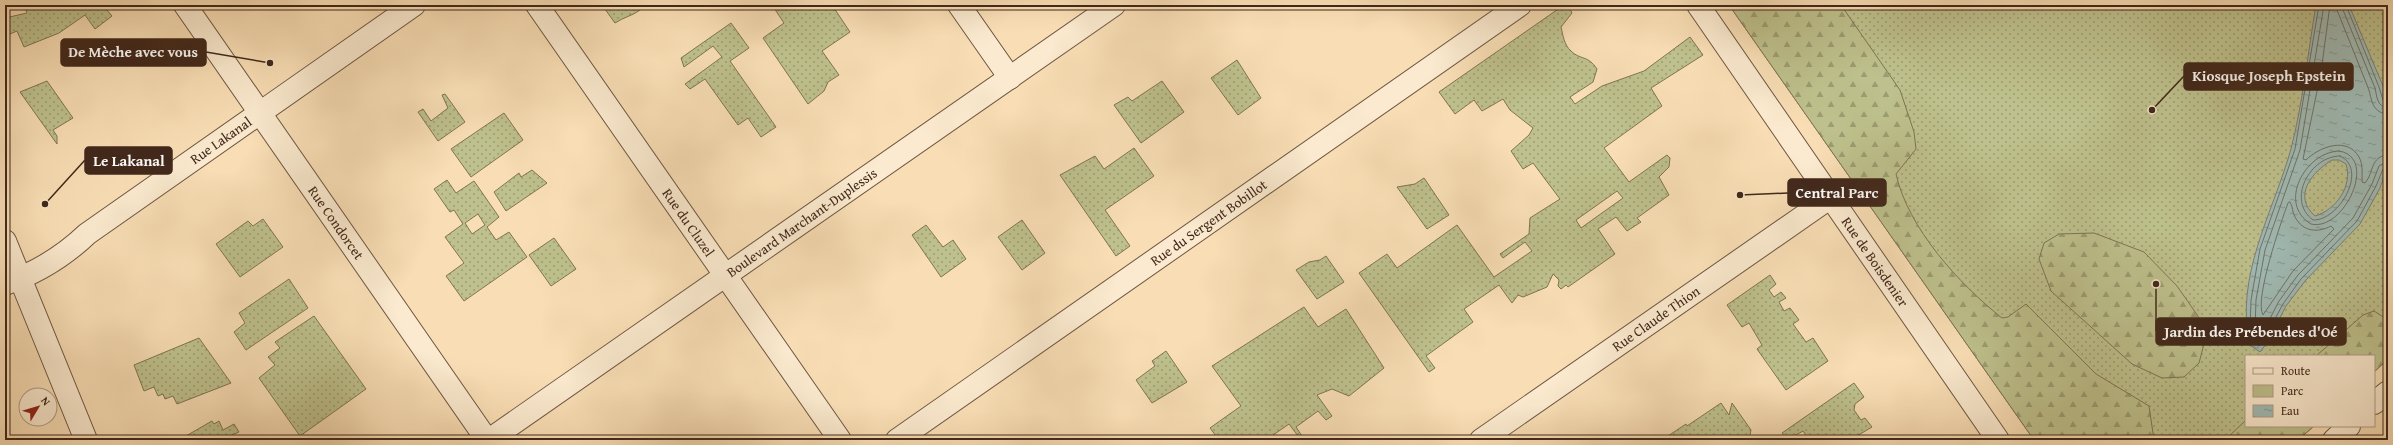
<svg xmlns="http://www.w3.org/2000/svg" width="2393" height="445" font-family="'Gentium Book Plus',serif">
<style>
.green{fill:url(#green-dots);stroke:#807454;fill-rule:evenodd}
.forest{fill:url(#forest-firs);stroke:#807454}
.water{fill:url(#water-ripples);stroke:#7a8077;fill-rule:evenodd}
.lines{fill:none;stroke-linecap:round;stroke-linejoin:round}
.shore{stroke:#707268;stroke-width:1}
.minor-casing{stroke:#6f5642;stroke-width:24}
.tertiary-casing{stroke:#6f5642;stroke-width:24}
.minor{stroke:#fbeacf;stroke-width:22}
.tertiary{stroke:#fbeacf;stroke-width:22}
.labels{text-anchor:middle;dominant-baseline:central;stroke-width:3;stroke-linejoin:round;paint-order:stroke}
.street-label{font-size:14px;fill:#41281b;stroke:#fbeacf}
.leader{fill:none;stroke:#41281b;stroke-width:1.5}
.callout-dot{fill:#41281b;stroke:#fbeacf;stroke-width:1.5}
.callout{fill:#41281b;stroke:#41281b;stroke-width:1.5}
.callout-label{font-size:15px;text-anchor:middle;font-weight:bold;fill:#fff}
</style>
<defs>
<pattern id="green-dots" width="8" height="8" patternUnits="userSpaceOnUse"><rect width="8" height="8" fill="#bec18d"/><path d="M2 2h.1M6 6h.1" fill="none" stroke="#9c9d72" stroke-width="1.8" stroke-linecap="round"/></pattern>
<pattern id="forest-firs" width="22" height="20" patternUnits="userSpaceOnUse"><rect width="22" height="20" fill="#bec18d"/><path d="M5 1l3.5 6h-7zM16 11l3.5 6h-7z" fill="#9c9d72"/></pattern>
<pattern id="water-ripples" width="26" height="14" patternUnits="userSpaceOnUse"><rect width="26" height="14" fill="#a0bbb5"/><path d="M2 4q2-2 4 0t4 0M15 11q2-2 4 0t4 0" fill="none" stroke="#849892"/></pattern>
</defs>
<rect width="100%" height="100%" fill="#f9deb5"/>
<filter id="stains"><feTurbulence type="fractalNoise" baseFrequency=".005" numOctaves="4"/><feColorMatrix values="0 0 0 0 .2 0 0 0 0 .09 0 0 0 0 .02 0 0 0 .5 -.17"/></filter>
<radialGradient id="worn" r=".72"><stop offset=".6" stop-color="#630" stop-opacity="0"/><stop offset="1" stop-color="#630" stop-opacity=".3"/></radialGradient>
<g class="green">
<path d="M24 5H109L107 10 112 16 95 29 85 15 59 33 24 47 17 31 5 36V18L27 13Z"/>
<path d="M602 5H636L640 10C632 16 624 17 615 23Z"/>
<path d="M772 5H832L850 32 822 51 839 75 828 82 824 91 808 104 763 38 784 23Z"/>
<path d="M1564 5H1568L1572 13 1561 27C1563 35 1564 45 1571 51 1580 60 1588 55 1597 69L1593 82 1570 97 1575 104 1602 86 1644 71 1690 37 1703 55 1651 88 1662 106 1604 148 1629 182 1667 155 1670 158 1669 167 1659 177 1669 195 1637 218 1641 222 1627 231 1616 217 1598 229 1615 254 1568 287 1566 285 1561 289 1558 286 1559 280 1553 274 1547 287 1523 297 1518 295 1512 303 1499 285 1464 309 1473 322 1426 356 1435 368 1429 372 1359 273 1387 254 1397 268 1457 225 1494 277 1532 251 1525 242 1503 258 1500 254 1529 234 1530 218 1560 199 1533 163 1523 169 1511 151 1529 135 1533 128 1510 110 1503 99 1482 111 1474 100 1455 114 1439 92ZM1617 191 1623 198 1581 228 1576 220Z"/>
<path d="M1729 5H2388V359L2374 372V356H2246V426H2314L2298 440H2034Z"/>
<path d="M731 23 749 48 730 61 776 127 761 137 748 118 738 125 705 79 690 89 685 84 722 57 713 46 684 67 681 58Z"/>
<path d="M1237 60 1261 98 1238 115 1211 78Z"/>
<path d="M47 81 73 118 53 130 57 136V144L20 92Z"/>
<path d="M1162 81 1184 112 1141 143 1114 105 1128 97 1132 101Z"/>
<path d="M445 94 465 122 438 141 418 112 423 109 431 121 448 108 442 95Z"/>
<path d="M504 113 523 140 471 177 451 149Z"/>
<path d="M1134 148 1154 176 1105 210 1130 246 1116 256 1060 175 1095 156 1104 169Z"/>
<path d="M532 170 547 183 506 211 494 192 519 173 521 177Z"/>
<path d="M1424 178 1449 215 1427 229 1397 187 1415 184Z"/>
<path d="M447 180 456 193 474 181 499 217 487 227 496 240 509 232 527 257 464 301 446 276 464 263 445 237 463 224 454 210 450 212 434 189ZM478 214 485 225 472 234 465 223Z"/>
<path d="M263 219 283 247 240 277 216 244 248 221 253 226Z"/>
<path d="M1022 220 1045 253 1022 270 998 237Z"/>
<path d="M926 225 943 247 953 240 966 259 941 277 912 235Z"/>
<path d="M554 238 576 269 551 286 529 255Z"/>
<path d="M1326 256 1344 282 1317 299 1296 270 1309 262 1320 260Z"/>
<path d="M1770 275 1776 284 1769 290 1774 297 1781 292 1786 298 1779 302 1784 311 1790 308 1799 320 1793 324 1806 342 1813 338 1828 361 1786 390 1757 349 1762 345 1749 323 1742 327 1727 305Z"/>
<path d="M289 279 308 308 246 350 234 332 245 323 239 313Z"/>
<path d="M1304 307 1318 327 1346 309 1384 368 1349 396 1332 389 1317 395 1332 416 1326 420 1318 411 1296 427 1304 439 1301 440 1289 424 1266 440H1219L1210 428 1241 406 1212 366Z"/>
<path d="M314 316 366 389 300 436 259 378 275 365 268 357 280 348 275 342Z"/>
<path d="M199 338 231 383 177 404 173 396 165 399 163 394 158 396 154 387 144 391 134 365Z"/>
<path d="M1166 351 1187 382 1152 403 1136 380 1155 366 1152 361Z"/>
<path d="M1854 383 1864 397 1855 404 1854 410 1861 420 1865 418 1872 427 1850 440H1809L1803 431 1787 440 1782 433Z"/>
<path d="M1721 403 1729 415 1732 403 1751 430 1749 440H1662L1686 424 1687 426Z"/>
<path d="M212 421 214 424 219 421 223 430 234 424 239 432 220 440H179Z"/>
</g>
<g class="forest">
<path d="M1729 5H1841L1900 90 1914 132 1916 149 1896 174C1908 228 1959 284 2002 318L2008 317 2026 304 2096 374 2149 406 2154 440H2034Z"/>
<path d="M2094 233 2144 252 2177 286 2198 316 2204 344 2199 363 2184 377 2162 378 2132 364 2051 291 2039 259 2044 243 2059 234Z"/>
<path d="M2374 311 2388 320V359L2374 372V356H2316L2363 315Z"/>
<path d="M2246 420V426H2314L2298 440H2225Z"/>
</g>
<path class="water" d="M2316 5H2349L2383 86 2388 107V165L2380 188 2360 224 2305 281 2286 306 2267 343 2260 352 2250 345C2234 277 2273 213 2291 149 2303 102 2308 52 2316 5ZM2332 160H2339L2346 164C2353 186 2336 210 2315 216 2292 196 2312 172 2332 160Z"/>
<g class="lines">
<g class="shore">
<path d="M2319 5 2295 149 2260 249 2251 300 2250 328 2254 343 2259 346 2263 341 2283 304 2301 279 2357 221 2376 186 2383 169 2388 166"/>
<path d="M2324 5 2300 150 2265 250 2256 300 2255 328 2258 336H2261L2279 301 2298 275 2353 218 2372 184 2379 166 2388 161"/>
<path d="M2330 5 2321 72 2303 159 2306 160C2319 147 2347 136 2359 157 2363 164 2362 173 2362 182L2365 183C2374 173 2370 156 2388 155"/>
<path d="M2335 5 2369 90C2372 102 2373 113 2388 114"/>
<path d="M2341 5 2375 88C2377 97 2377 107 2388 108"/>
<path d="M2346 5 2379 87 2383 100 2388 103"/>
<path d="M2339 151C2379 157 2344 232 2311 224 2277 204 2305 152 2339 151Z"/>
<path d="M2340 156C2369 169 2339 221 2313 220 2286 200 2310 156 2340 156Z"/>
<path d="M2290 202C2293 206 2292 212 2295 217 2303 232 2318 233 2331 226L2334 229 2293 271 2263 315C2254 300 2281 222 2288 203Z"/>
</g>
<g class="minor-casing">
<g id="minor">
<path id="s1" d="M185 5 487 440"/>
<path id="s2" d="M537 5 840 440"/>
<path d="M959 5 1010 78"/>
<path id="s3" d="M5 284C36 273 63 257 87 234L414 5"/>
<path d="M2374 403 2388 392"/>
<path id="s4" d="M489 440 1114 5"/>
<path id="s5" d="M897 440 1520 5"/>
<path id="s6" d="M1481 440 1831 197"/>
<path d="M2334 440 2349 426"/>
</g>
</g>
<g class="tertiary-casing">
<g id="tertiary">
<path id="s7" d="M1698 5 1998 440"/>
<path d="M5 241 86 440"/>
</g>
</g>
<use href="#minor" class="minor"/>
<use href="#tertiary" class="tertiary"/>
</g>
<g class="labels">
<g class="street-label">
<text stroke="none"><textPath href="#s3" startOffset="260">Rue Lakanal</textPath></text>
<text stroke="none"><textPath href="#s2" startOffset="265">Rue du Cluzel</textPath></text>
<text stroke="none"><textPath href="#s5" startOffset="380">Rue du Sergent Bobillot</textPath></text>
<text stroke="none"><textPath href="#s1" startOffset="265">Rue Condorcet</textPath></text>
<text stroke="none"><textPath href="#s4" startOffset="381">Boulevard Marchant-Duplessis</textPath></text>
<text stroke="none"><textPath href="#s7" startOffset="312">Rue de Boisdenier</textPath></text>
<text stroke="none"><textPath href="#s6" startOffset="213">Rue Claude Thion</textPath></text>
</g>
</g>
<path class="leader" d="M270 63L206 52M2152 110L2184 76M45 204L85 160M1740 195L1788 193M2156 284L2156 331"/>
<g class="callout-dot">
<circle cx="270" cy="63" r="4"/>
<circle cx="2152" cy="110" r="4"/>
<circle cx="45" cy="204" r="4"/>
<circle cx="1740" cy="195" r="4"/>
<circle cx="2156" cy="284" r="4"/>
</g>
<g class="callout">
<rect x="61" y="39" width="145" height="27" rx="4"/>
<rect x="2184" y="63" width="169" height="27" rx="4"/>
<rect x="85" y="147" width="87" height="27" rx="4"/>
<rect x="1788" y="179" width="98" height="27" rx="4"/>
<rect x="2156" y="318" width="190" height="27" rx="4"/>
</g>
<g class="callout-label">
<text x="133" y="57">De Mèche avec vous</text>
<text x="2269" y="81">Kiosque Joseph Epstein</text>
<text x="129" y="166">Le Lakanal</text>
<text x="1837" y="198">Central Parc</text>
<text x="2251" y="337">Jardin des Prébendes d'Oé</text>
</g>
<rect width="2393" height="445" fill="none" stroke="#f9deb5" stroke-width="20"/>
<rect x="6" y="6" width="2381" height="433" fill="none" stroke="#41281b" stroke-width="2"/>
<rect x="10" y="10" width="2373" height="425" fill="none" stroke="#41281b"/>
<rect x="2245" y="355" width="130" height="72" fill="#fbeacf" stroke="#b19c87"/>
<rect x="2253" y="368" width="20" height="6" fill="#fbeacf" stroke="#b19c87"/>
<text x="2281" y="375" font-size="12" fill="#41281b">Route</text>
<rect x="2253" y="385" width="20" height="12" fill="#bec18d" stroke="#b19c87"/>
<text x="2281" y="395" font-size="12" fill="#41281b">Parc</text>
<rect x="2253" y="405" width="20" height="12" fill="url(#water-ripples)" stroke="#b19c87"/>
<text x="2281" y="415" font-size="12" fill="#41281b">Eau</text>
<g transform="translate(38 407) rotate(52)"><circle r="19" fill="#fbeacf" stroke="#b19c87"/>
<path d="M0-3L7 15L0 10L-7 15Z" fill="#8f2418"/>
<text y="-6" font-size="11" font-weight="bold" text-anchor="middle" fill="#41281b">N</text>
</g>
<rect width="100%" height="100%" filter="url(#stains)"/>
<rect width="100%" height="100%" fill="url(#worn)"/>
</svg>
